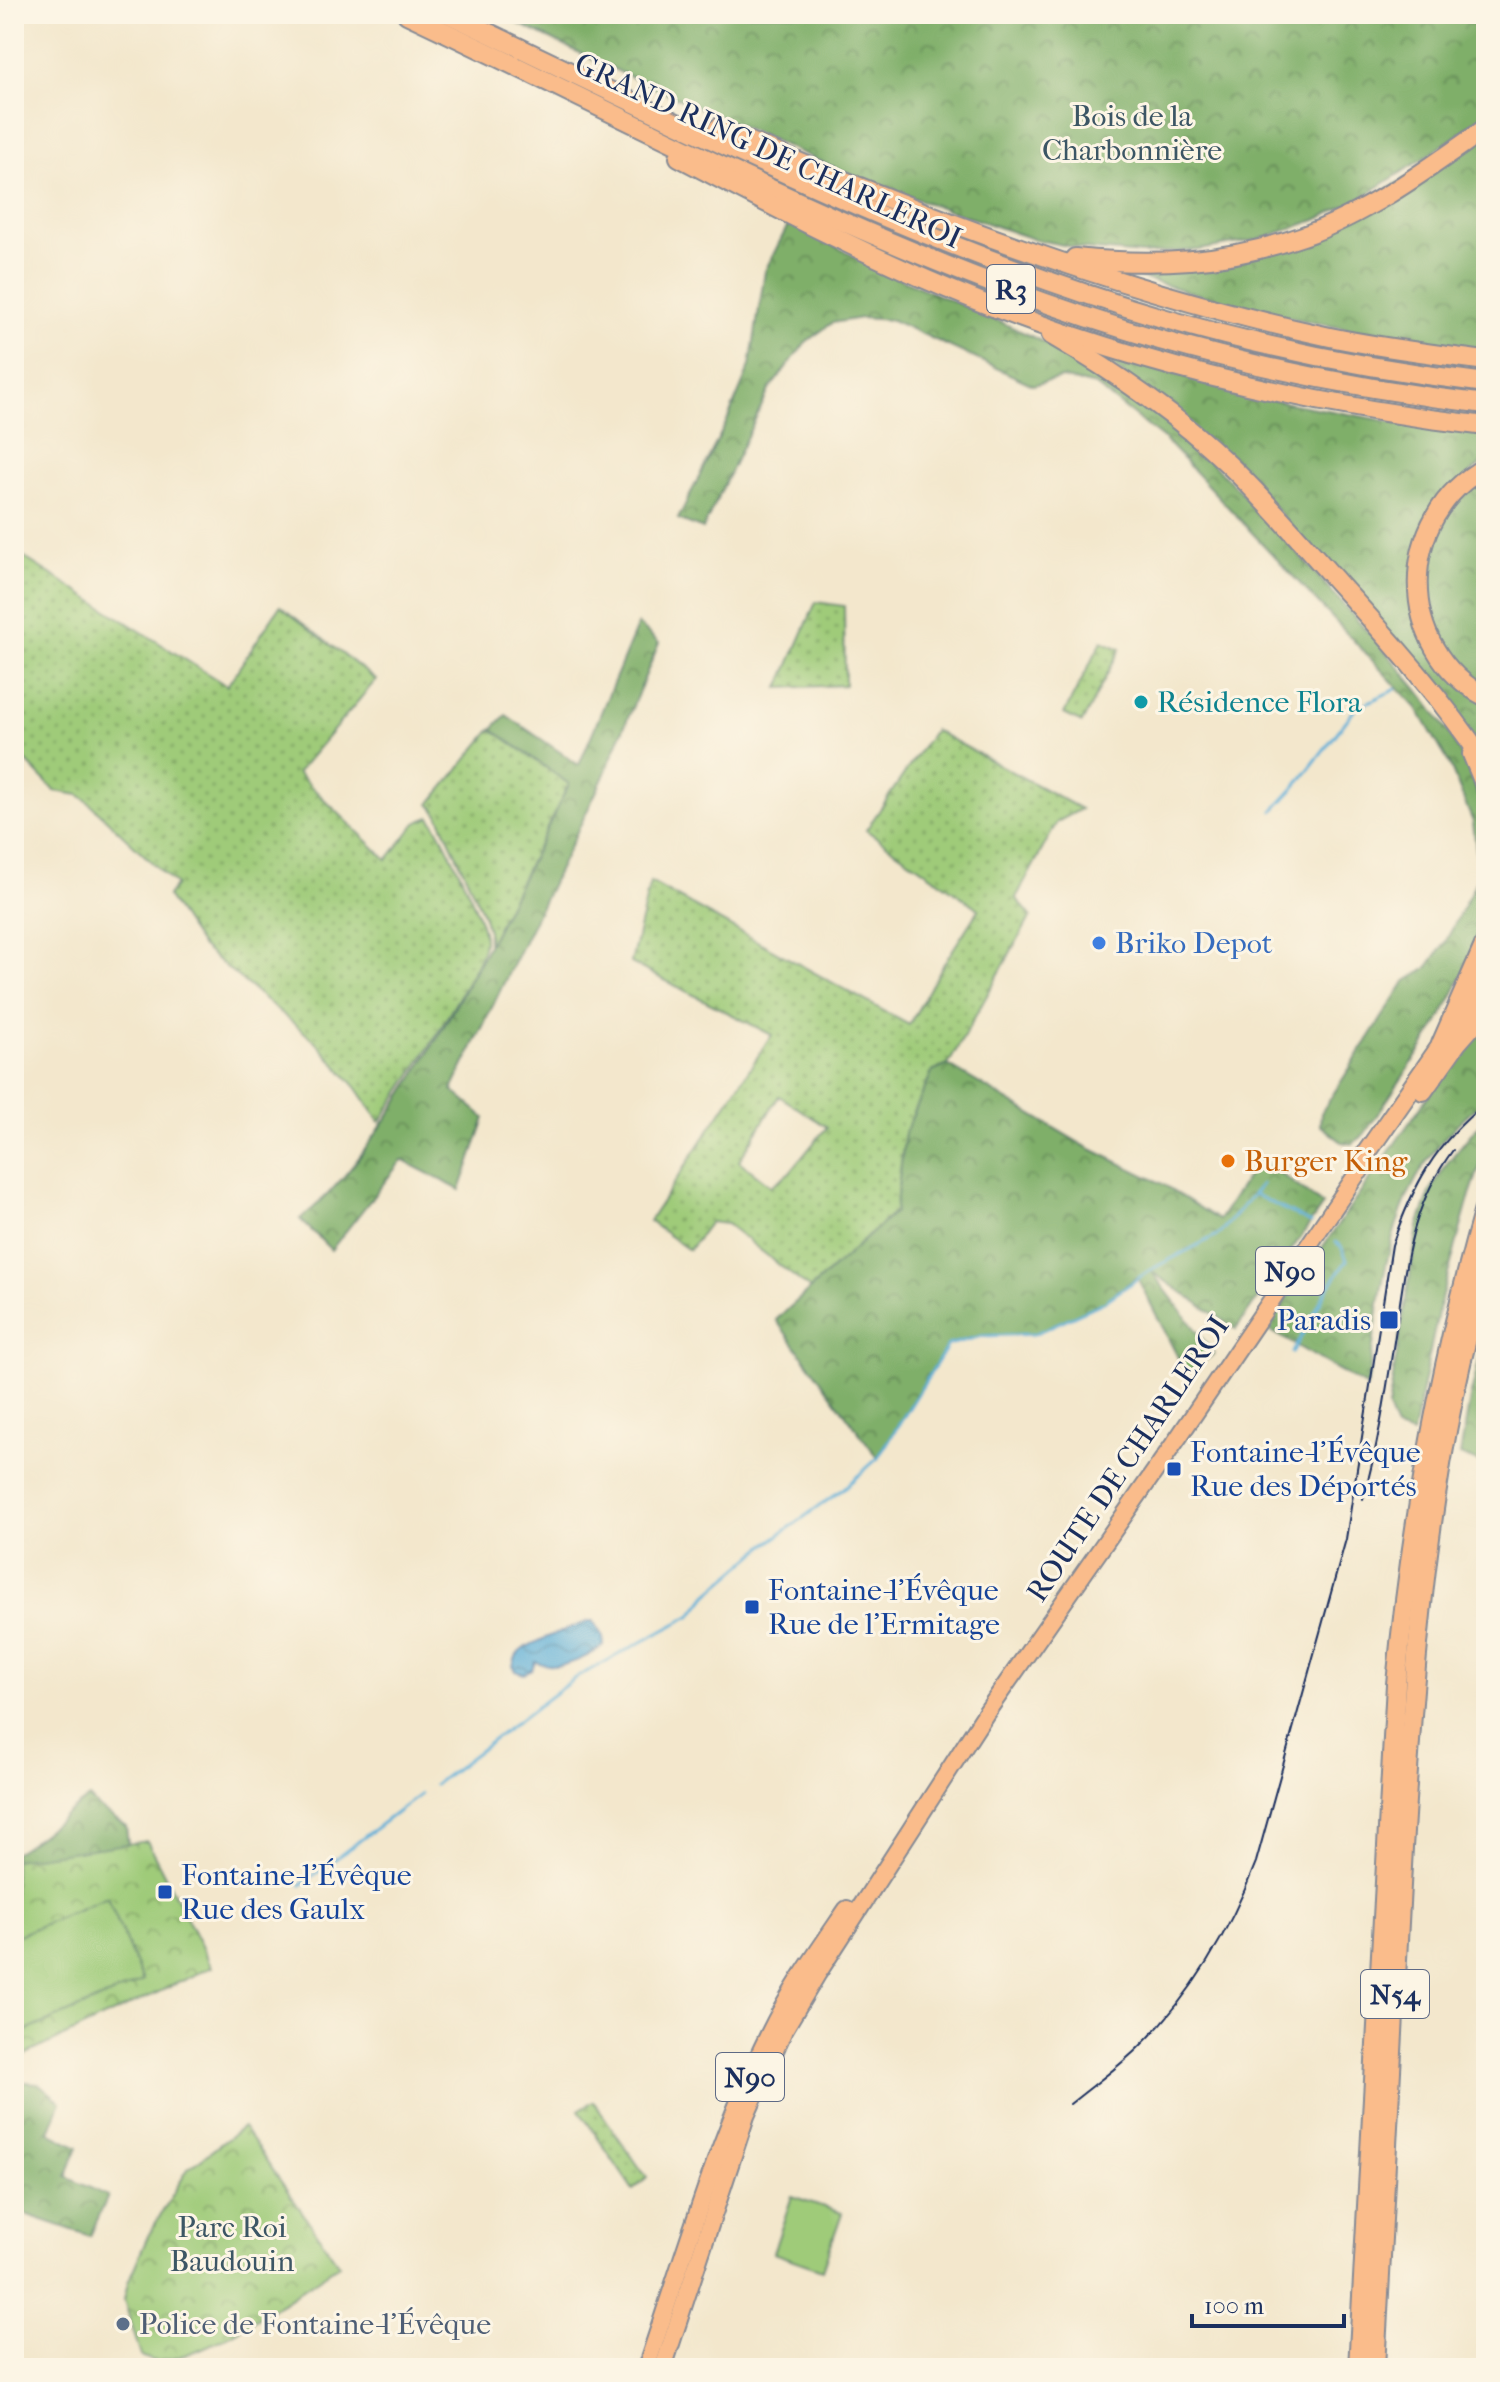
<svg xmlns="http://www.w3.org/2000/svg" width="1500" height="2382" font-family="'IM FELL French Canon',serif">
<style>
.grass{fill:url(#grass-dots);stroke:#5d7d6c;stroke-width:2;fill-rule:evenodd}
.forest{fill:url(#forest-crowns);stroke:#4d6f64;stroke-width:2}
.park{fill:url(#park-crowns);stroke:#5d7d6c;stroke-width:2}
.pitch{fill:#9fcb79;stroke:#5d7d6c;stroke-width:2}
.water{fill:url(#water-waves);stroke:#3c6f9b;stroke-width:2}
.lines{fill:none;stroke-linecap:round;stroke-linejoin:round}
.stream{stroke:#5dafd8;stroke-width:3}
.primary-casing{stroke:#878b95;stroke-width:20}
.trunk-casing{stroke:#878b95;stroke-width:22}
.motorway-casing{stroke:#878b95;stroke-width:22}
.primary{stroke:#fabc8b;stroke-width:16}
.trunk{stroke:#fabc8b;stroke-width:18}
.motorway{stroke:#fabc8b;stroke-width:18}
.tram{stroke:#1b2f5e;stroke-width:2}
.culture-dot{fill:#0f9aa8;stroke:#fcf5e5;stroke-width:3}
.shop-dot{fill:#3f7fe0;stroke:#fcf5e5;stroke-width:3}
.food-dot{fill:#e8710a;stroke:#fcf5e5;stroke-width:3}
.transit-dot{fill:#1a4fb4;stroke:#fcf5e5;stroke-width:3}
.service-dot{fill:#5c6f8a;stroke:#fcf5e5;stroke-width:3}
.labels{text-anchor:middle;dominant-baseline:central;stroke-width:6;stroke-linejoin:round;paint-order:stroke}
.shield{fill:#fcf5e5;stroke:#5e6a86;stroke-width:2}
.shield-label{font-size:28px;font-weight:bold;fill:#1b2f5e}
.park-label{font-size:30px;fill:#3c5665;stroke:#fcf5e5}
.street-label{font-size:30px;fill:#1b2f5e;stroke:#fcf5e5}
.culture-label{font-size:30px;fill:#0d838f;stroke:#fcf5e5;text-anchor:start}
.shop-label{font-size:30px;fill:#366cbe;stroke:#fcf5e5;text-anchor:start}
.food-label{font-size:30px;fill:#c56008;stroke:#fcf5e5;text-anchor:start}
.transit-label{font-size:30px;fill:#164399;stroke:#fcf5e5;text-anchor:start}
.service-label{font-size:30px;fill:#4e5e75;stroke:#fcf5e5;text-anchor:start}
</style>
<defs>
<pattern id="grass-dots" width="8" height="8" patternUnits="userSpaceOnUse" patternTransform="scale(2)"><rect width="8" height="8" fill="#9fcb79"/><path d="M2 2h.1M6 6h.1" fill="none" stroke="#81a566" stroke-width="1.8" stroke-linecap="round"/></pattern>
<pattern id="forest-crowns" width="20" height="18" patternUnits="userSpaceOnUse" patternTransform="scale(2)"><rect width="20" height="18" fill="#7faf69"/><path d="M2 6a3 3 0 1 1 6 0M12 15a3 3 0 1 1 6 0" fill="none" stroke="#678f5a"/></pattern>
<pattern id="park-crowns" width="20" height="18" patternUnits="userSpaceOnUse" patternTransform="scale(2)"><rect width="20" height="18" fill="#9fcb79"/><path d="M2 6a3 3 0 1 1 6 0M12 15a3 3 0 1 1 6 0" fill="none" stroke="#81a566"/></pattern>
<pattern id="water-waves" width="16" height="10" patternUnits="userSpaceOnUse" patternTransform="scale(2)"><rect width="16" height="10" fill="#5dafd8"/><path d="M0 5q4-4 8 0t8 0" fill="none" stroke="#4c8fb2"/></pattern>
</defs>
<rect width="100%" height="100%" fill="#fcf5e5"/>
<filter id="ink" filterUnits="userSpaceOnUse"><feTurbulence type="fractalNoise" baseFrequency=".0125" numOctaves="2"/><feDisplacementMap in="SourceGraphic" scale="16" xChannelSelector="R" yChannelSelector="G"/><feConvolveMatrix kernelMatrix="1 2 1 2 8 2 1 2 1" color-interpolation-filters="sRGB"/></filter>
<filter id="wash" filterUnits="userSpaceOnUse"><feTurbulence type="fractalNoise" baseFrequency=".006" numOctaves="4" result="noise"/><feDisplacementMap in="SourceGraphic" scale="32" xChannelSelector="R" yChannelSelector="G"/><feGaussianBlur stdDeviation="1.8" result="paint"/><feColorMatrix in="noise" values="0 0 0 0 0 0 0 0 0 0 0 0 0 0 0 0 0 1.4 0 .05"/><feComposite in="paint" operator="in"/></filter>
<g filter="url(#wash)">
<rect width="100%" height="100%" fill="#f3e7cc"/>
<g class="grass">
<path d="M14 551 227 686 280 606 376 680 297 773 387 860 416 823 430 817C442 833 486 923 484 941 483 956 472 972 465 986 439 1033 410 1078 380 1122L356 1087 316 1042 201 946 167 896 176 885 86 800 79 795 55 791 21 756 14 765Z"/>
<path d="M816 602 844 606 845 685 779 688Z"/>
<path d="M1102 641 1120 649 1082 723 1064 714Z"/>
<path d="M492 729 569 784 488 946V931L483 914 437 812 430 804Z"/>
<path d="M934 730 1081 809 1057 822 1016 898 1031 916 948 1065 932 1072 905 1133 895 1212 810 1289 727 1224 710 1222 689 1250 649 1221 772 1035 631 963 650 882 909 1025 943 965 979 909 866 830ZM779 1096 827 1127 790 1172 771 1186 739 1161Z"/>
<path d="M593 2101 647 2178 633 2190 579 2110Z"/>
</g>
<g class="forest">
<path d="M498 14H1486V115L1429 155 1359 199 1316 220 1257 240 1199 250 1143 254 1083 249 1033 239 867 182 639 81Z"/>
<path d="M1486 133V351C1421 342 1357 332 1293 318 1229 305 1166 285 1103 267L1282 247Z"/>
<path d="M789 223C826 241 862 261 899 278 973 311 1048 338 1115 384 1205 445 1275 528 1347 609 1391 658 1440 708 1468 769 1487 810 1490 857 1486 902 1485 917 1479 932 1474 946 1450 1016 1403 1075 1363 1136L1352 1144 1342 1142 1320 1125 1321 1113 1405 982 1427 968 1446 941 1479 876 1473 822 1449 763 1417 708 1164 439 1096 386 1061 378 1033 385 892 320 861 318 832 323 806 342 769 390 703 529 678 519 727 421 750 366 765 271Z"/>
<path d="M1103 354 1277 401 1426 428 1486 435V460L1439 500 1416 614 1486 703V753L1246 474 1102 357Z"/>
<path d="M1486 477V686C1406 632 1407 531 1486 477Z"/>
<path d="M638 624 659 643 603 778 452 1090 485 1118 460 1190 402 1160 331 1250 300 1219C343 1186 374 1138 404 1092 467 994 517 889 569 784L492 729 506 715 579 765Z"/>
<path d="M1486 1024V1099C1385 1176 1385 1272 1367 1387L1266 1328 1428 1096Z"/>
<path d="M948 1065 1083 1145 1161 1183 1219 1220 1259 1158 1323 1205 1236 1329 1152 1272 1214 1354 1186 1373 1137 1277 1104 1302 1034 1334 982 1336 948 1345 878 1458 776 1320 895 1212 905 1133 932 1072Z"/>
<path d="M1486 1118V1149L1470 1195 1440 1303 1413 1434 1396 1429 1388 1408 1418 1226 1431 1190 1448 1162 1470 1135Z"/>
<path d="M1486 1331V1465L1460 1455 1470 1398Z"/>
<path d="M89 1798 98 1807 126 1826 131 1870 14 1913V1853C41 1838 62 1815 89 1798Z"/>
<path d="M14 2081 38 2083 61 2102 49 2132 78 2147 66 2177 108 2196 90 2236 25 2214 15 2213 14 2217Z"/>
</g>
<g class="park">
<path d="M147 1841 212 1967 14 2060V1860Z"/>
<path d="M243 2127 339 2265C289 2297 217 2353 159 2361 153 2362 147 2358 141 2356L124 2300 128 2282 148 2236 188 2169Z"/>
</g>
<g class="pitch">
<path d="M107 1897 143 1981 14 2036V1937Z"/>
<path d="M792 2196 842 2213 822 2270 773 2253Z"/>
</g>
<path class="water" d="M593 1621 603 1637 604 1645C592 1655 571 1665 555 1666 548 1666 541 1663 535 1662L532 1670 524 1674 516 1671 513 1666C515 1659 516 1654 522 1650 531 1643 582 1622 593 1621Z"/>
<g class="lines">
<g class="stream">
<path d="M1481 589 1486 574"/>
<path d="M1273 811 1296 786 1356 708 1396 689"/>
<path d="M1254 1194 1311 1223"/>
<path d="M1292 1353 1328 1288 1347 1260 1341 1246 1336 1242"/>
<path d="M435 1784 575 1678 692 1615 707 1595 764 1546 843 1489 878 1458 948 1345 982 1336 1034 1334 1104 1302 1150 1270 1219 1234 1262 1184"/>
<path d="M301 1885 421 1794"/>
</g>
</g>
</g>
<g filter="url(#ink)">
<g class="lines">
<g class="primary-casing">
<g id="primary">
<path d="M646 2368C684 2256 717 2140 769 2034 790 1990 819 1950 847 1909"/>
<path d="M663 2368 746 2116 784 2030 818 1973 986 1713 1178 1438 1359 1171"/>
</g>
</g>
<g class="trunk-casing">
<g id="trunk">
<path d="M1423 1091 1457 1043 1486 1010"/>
<path d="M1359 1171 1365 1155 1486 981"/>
<path d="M1358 2368 1396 1684C1411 1520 1441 1360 1486 1202"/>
<path d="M1375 2368C1385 2195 1393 2021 1403 1848 1415 1653 1429 1457 1486 1269"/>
</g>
</g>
<g class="motorway-casing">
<g id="motorway">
<path d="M407 14C654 130 897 264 1160 340 1266 370 1376 391 1486 404"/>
<path d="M449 14C683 125 916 246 1166 319 1270 349 1378 370 1486 383"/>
<path d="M718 128C916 213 1119 292 1330 337 1382 348 1434 354 1486 361"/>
<path d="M679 157C767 203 855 250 946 288 1117 360 1302 405 1486 426"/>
<path d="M1075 258C1154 266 1227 263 1303 236 1369 213 1429 168 1486 128"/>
<path d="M1051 335C1115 372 1175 413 1228 464 1268 502 1303 544 1340 585 1392 642 1443 700 1486 764"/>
<path d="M1486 467C1396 515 1394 650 1486 697"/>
<path d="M1472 754 1486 788"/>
<path d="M1441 1044 1486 941"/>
</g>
</g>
<use href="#primary" class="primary"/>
<use href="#trunk" class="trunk"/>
<use href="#motorway" class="motorway"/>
<g class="tram">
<path d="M1363 1499C1379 1443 1387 1386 1396 1329 1407 1259 1410 1209 1453 1150"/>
<path d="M1070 2104C1092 2086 1116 2069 1137 2049 1192 1996 1229 1933 1256 1862L1346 1539 1392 1245C1413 1186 1435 1143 1486 1103"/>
</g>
</g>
</g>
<circle class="culture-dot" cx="1141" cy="702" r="8"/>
<circle class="shop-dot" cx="1099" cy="943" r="8"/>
<circle class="food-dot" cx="1228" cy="1161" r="8"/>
<g class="transit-dot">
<rect x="1379" y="1310" width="20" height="20" rx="4"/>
<rect x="1166" y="1461" width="16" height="16" rx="4"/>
<rect x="744" y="1599" width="16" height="16" rx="4"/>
<rect x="157" y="1884" width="16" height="16" rx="4"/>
</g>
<circle class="service-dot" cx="123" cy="2324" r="8"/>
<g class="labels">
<g class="shield">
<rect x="987" y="265" width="48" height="48" rx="6"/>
<rect x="1256" y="1247" width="68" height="48" rx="6"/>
<rect x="1361" y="1970" width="68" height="48" rx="6"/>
<rect x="716" y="2053" width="68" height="48" rx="6"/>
</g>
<g class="shield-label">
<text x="1011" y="289">R3</text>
<text x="1290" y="1271">N90</text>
<text x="1395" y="1994">N54</text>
<text x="750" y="2077">N90</text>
</g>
<g class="park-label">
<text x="1132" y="116">Bois de la<tspan x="1132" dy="34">Charbonnière</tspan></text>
<text x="232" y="2227">Parc Roi<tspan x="232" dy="34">Baudouin</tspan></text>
</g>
<g class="street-label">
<text transform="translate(768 151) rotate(25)">GRAND RING DE CHARLEROI</text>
<text transform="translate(1128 1459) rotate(-56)">ROUTE DE CHARLEROI</text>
</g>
<g class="culture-label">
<text x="1157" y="702">Résidence Flora</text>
</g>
<g class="shop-label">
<text x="1115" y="943">Briko Depot</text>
</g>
<g class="food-label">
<text x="1244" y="1161">Burger King</text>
</g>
<g class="transit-label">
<text x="1371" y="1320" text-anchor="end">Paradis</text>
<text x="1190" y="1452">Fontaine-l'Évêque<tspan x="1190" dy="34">Rue des Déportés</tspan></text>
<text x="768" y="1590">Fontaine-l'Évêque<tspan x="768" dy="34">Rue de l'Ermitage</tspan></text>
<text x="181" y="1875">Fontaine-l'Évêque<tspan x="181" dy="34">Rue des Gaulx</tspan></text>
</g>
<g class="service-label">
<text x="139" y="2324">Police de Fontaine-l'Évêque</text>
</g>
</g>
<rect width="1500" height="2382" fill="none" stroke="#fcf5e5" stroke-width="48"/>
<path d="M1192 2314v12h152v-12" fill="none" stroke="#1b2f5e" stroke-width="4"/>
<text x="1204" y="2314" font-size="24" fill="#1b2f5e" stroke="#fcf5e5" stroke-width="6" paint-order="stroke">100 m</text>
</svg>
